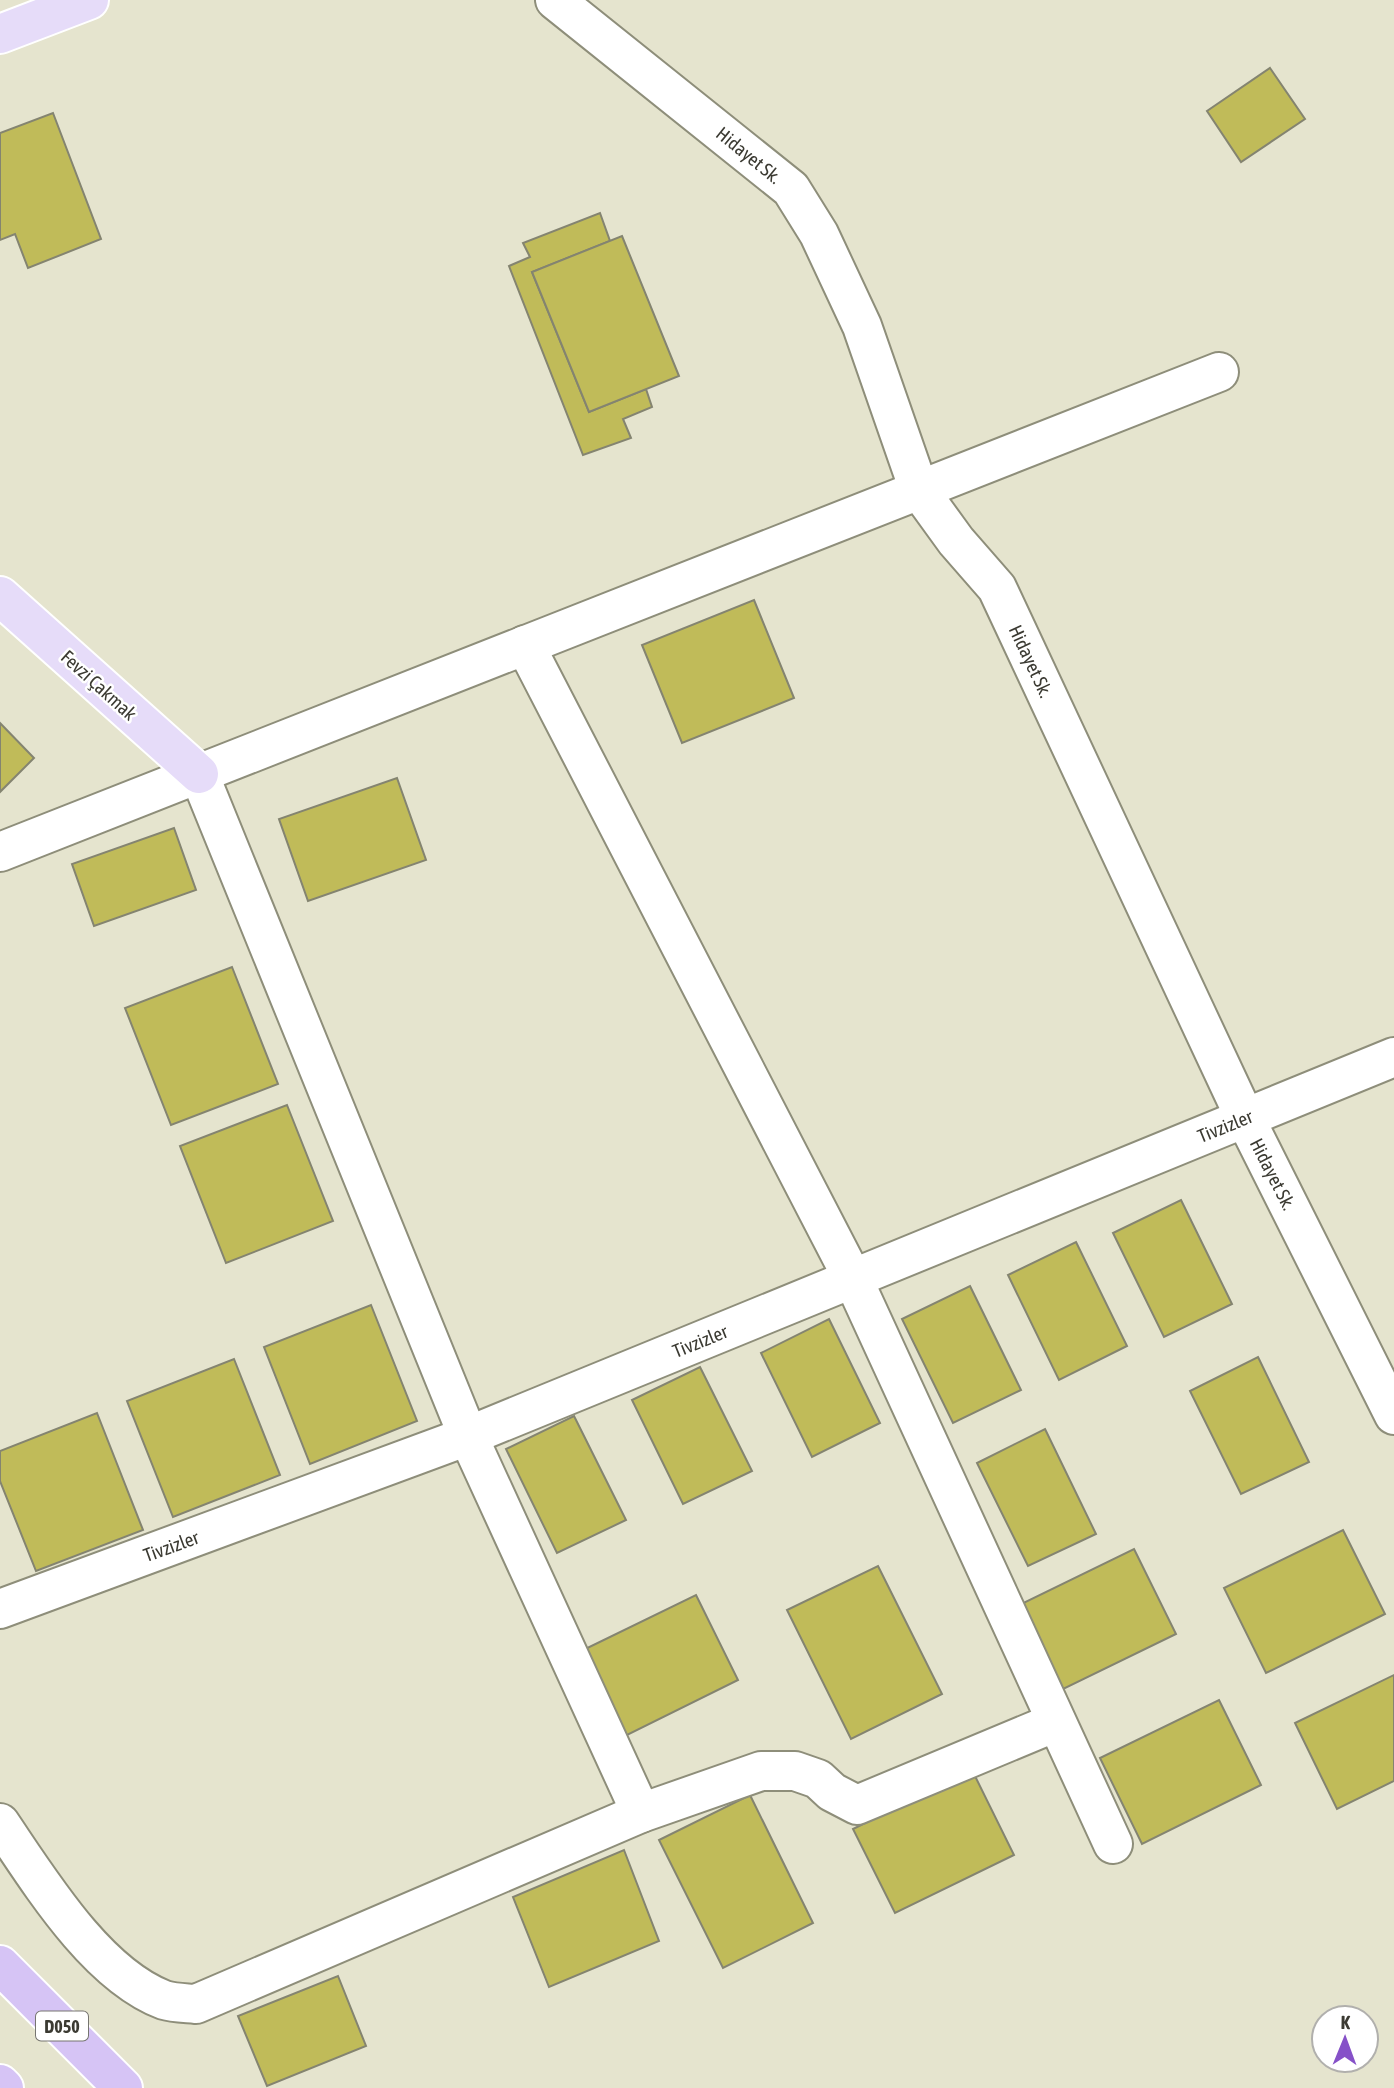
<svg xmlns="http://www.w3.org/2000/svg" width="1394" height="2088" font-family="'Asap Condensed',sans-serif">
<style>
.building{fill:#c0bb59;stroke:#848470;stroke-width:2}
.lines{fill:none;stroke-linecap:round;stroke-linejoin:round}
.minor-casing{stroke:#8e8e7a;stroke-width:42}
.major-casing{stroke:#fff;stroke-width:42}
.highway-casing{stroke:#fff;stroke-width:42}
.minor{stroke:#fff;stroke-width:38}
.major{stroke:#e6dcf9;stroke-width:38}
.highway{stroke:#d6c4f5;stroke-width:38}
.labels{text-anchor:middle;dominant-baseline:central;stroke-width:5;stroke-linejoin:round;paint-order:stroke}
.shield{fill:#fff;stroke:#767570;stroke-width:2}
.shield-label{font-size:18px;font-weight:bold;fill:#3b3a32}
.street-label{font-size:19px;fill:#3b3a32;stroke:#fff}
</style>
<rect width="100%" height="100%" fill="#e5e4ce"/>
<g class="building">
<path d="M1270 68 1305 119 1241 162 1207 111Z"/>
<path d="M53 113 101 239 28 268 15 234 0 240V133Z"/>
<path d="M600 213 610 241 532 272 589 412 646 389 652 407 623 419 631 438 583 455 509 266 530 257 523 243Z"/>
<path d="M622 236 679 376 589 412 532 272Z"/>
<path d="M754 600 794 698 682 743 642 645Z"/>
<path d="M0 723 34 758 0 792Z"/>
<path d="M397 778 426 860 308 901 279 819Z"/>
<path d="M174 828 196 890 94 926 72 864Z"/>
<path d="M232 967 278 1084 171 1125 125 1008Z"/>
<path d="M287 1105 333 1221 226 1263 180 1146Z"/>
<path d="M1181 1200 1232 1304 1164 1337 1113 1233Z"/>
<path d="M1076 1242 1127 1346 1059 1380 1008 1275Z"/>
<path d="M970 1286 1021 1390 953 1423 902 1319Z"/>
<path d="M371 1305 417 1421 310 1464 264 1347Z"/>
<path d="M829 1319 880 1423 812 1457 761 1353Z"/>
<path d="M1258 1357 1309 1462 1241 1494 1190 1391Z"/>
<path d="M234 1359 280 1475 173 1517 127 1401Z"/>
<path d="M700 1367 752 1471 683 1504 632 1400Z"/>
<path d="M97 1413 143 1530 36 1571 0 1481V1451Z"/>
<path d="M574 1416 626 1520 557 1553 506 1449Z"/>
<path d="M1045 1429 1096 1534 1028 1566 977 1463Z"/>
<path d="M1343 1530 1385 1614 1266 1673 1224 1588Z"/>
<path d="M1134 1549 1176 1634 1057 1692 1015 1607Z"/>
<path d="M878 1566 942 1694 851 1739 787 1610Z"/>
<path d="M696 1595 738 1680 619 1739 577 1653Z"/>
<path d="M1394 1675V1781L1337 1809 1295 1723Z"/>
<path d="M1219 1700 1261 1785 1142 1844 1100 1758Z"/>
<path d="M972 1770 1014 1855 895 1913 853 1829Z"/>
<path d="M750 1795 813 1923 723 1968 659 1840Z"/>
<path d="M624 1850 659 1941 549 1987 513 1897Z"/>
<path d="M338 1976 366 2046 267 2086 238 2016Z"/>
</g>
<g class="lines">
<g class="minor-casing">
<g id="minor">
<path d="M555 0 791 189 819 234 862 326 919 490 956 541 997 588 1245 1118 1394 1415"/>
<path d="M525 645 853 1279 1113 1844"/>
<path d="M0 852 1219 372"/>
<path d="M0 1609 468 1436 1394 1057"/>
<path d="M641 1813 761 1771H795L818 1779 832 1792 857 1805 1056 1722"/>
<path d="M0 1823C40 1882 96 1974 164 2000 174 2003 186 2003 196 2004L641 1813 468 1436 199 774"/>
</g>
</g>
<g class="major-casing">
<g id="major">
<path d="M0 34 89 0"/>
<path d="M0 596 199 774"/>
</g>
</g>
<g class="highway-casing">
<g id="highway">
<path d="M0 1965 123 2088"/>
<path d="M0 2084 4 2088"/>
</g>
</g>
<use href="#minor" class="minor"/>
<use href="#major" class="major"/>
<use href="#highway" class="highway"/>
</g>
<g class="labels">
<rect class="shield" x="36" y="2011.5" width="52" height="29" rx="5"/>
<g class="shield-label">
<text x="62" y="2026">D050</text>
</g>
<g class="street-label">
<text transform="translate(749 155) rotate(39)">Hidayet Sk.</text>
<text transform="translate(1031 661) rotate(65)">Hidayet Sk.</text>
<text transform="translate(99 685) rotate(42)">Fevzi Çakmak</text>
<text transform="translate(1225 1126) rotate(-22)">Tivzizler</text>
<text transform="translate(1273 1174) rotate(63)">Hidayet Sk.</text>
<text transform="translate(700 1341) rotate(-22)">Tivzizler</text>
<text transform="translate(171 1546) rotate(-20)">Tivzizler</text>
</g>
</g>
<g transform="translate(1345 2039) rotate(1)"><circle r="33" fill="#ffffff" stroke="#b1b0ad" stroke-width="2"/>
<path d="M0-5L12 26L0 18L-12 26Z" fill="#8651c8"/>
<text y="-10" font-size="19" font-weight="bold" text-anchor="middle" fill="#3b3a32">K</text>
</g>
</svg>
